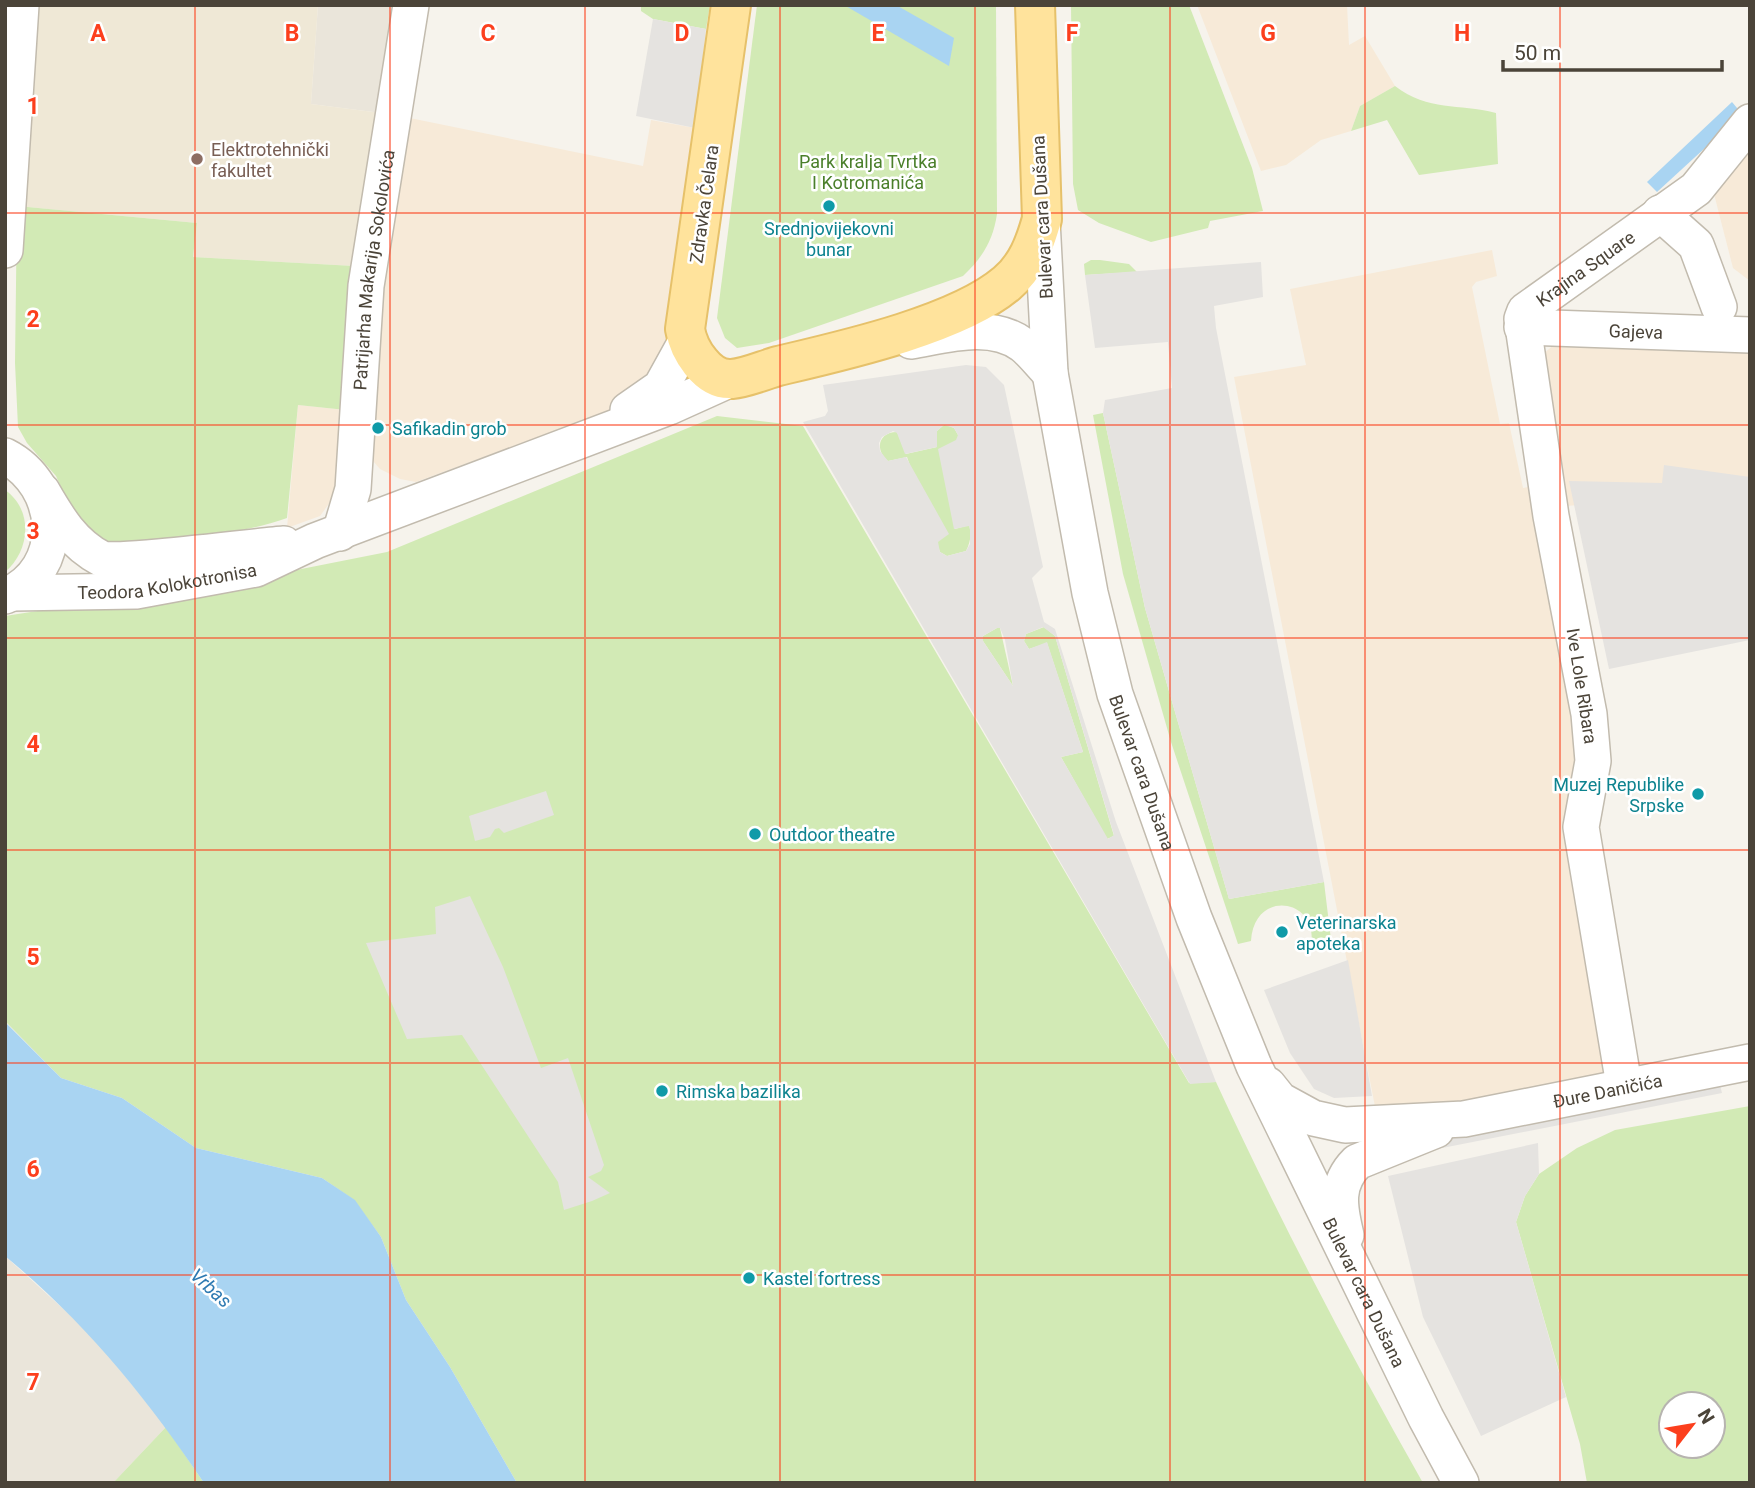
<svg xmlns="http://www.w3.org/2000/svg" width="1755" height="1488" font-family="Roboto,sans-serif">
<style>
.residential{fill:#eae5da}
.commercial{fill:#f7ead8}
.education{fill:#efe8d6}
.green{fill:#d2eab5;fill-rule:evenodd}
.parking{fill:#e5e3e0;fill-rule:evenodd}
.water{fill:#a9d4f2}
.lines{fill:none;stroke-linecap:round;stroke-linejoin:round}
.minor-casing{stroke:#c2bbae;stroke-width:38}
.major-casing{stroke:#e6c16a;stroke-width:42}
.minor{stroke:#fff;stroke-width:35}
.major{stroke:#ffe39c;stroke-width:38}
.grid{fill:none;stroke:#fc3f1d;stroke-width:2;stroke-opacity:0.55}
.education-dot{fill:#8d6e63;stroke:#fff;stroke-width:2.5}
.culture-dot{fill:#0f9aa8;stroke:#fff;stroke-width:2.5}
.labels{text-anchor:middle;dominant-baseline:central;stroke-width:5;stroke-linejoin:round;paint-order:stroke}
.education-label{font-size:18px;fill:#785e54;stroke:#fff;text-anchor:start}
.park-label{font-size:18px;fill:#4a7f2a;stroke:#fff}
.street-label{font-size:18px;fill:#4b4439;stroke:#fff}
.culture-label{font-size:18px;fill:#0d838f;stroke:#fff;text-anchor:start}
.water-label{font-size:19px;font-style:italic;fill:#2e7ab2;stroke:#fff}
.grid-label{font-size:23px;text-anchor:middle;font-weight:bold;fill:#fc3f1d;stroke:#fff;stroke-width:5;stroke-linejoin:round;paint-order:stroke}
</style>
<rect width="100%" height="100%" fill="#f6f3ec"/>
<g class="residential">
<path d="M318 5H402L381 113 311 104Z"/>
<path d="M5 1256 92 1335 166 1427 113 1483H5Z"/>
</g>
<g class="commercial">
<path d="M1197 5H1347L1349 45 1365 36 1395 86 1360 106 1351 131 1321 140 1286 165 1261 171Z"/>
<path d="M405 117 643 166 651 120 695 128 664 369 619 407 416 482 400 479 380 469 373 461 369 445 378 282Z"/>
<path d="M1750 145V281L1733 268 1714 194Z"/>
<path d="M1492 250 1497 276 1476 282 1472 287 1500 424 1509 423 1523 488 1545 484 1589 787 1624 1085 1377 1117 1234 377 1306 365 1290 289Z"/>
<path d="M1556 343 1750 350V502H1625L1565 506 1542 355Z"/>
<path d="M298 405 346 410 333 498 320 516 287 528Z"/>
</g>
<path class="education" d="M36 5H318L311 104 381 113 354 266 193 257 197 223 17 206Z"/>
<g class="green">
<path d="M641 5H710L706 29 653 19 641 11Z"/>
<path d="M757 5H996L997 214C993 241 982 258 963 276L769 343 737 348 725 338 717 318Z"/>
<path d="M1071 5H1189L1252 168 1263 211 1210 221 1208 228 1151 242 1099 223 1078 210 1073 184Z"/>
<path d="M1395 86C1429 112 1458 103 1496 113L1498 164 1419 175 1387 120 1351 131 1360 106Z"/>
<path d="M17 206 197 223 193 257 354 266 346 410 298 405 287 518C231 538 171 538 114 543L103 542 75 519 56 476 27 443 18 427 15 363Z"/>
<path d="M1100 260 1129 264 1137 272 1085 275 1084 264 1091 260Z"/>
<path d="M1103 413 1145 608 1229 899 1324 882 1331 940 1311 944C1319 899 1254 888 1251 941L1238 944 1171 742 1123 574 1093 415Z"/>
<path d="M717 416 803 426 1189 1083 1216 1082C1279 1219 1349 1352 1423 1483H517L450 1367 406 1300 381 1237 354 1200 322 1178 196 1148 122 1098 61 1078 5 1021V616L271 575 387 552Z"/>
<path d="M945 424 954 428 958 435 955 529 969 525C972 534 970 543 966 551L947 556 940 552 907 457 888 461C874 449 879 432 897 432L906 454 937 447V431Z"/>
<path d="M5 490C34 510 30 551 5 572Z"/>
<path d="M1044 627 1055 636 1114 836 1107 839 1061 757 1083 752 1047 643 1029 649 1024 641 1026 634Z"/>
<path d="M997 628H1000L1013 686 983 641V636Z"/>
<path d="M1750 1106V1483H1587L1580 1444 1516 1222 1525 1196 1539 1174 1577 1148 1615 1130ZM1671 1404H1713V1446H1671Z"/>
<path d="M166 1427 204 1483H113Z"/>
</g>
<g class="parking">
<path d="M653 19 706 29 695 128 636 116Z"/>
<path d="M1261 262 1263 297 1214 306 1216 328 1324 882 1229 899 1145 608 1103 413 1105 400 1172 388 1168 342 1095 348 1085 275Z"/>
<path d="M966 365 986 367 1004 385 1043 567 1032 578 1044 622 1055 629 1116 822 1216 1082 1190 1084 803 422 825 416 828 411 823 385ZM944 425 954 428 958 435 956 440 938 449 954 529 969 526 970 530V544L966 551 947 556 940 552 938 542 949 534 906 457 888 461 880 451 879 443 882 437 893 431 897 433 905 454 937 447V431ZM1043 627 1055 636 1114 835 1108 839 1061 757 1083 752 1047 642 1029 649 1024 641 1026 634ZM997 628H1000L1005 640 1013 686 983 641V636Z"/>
<path d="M1664 465 1750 477V640L1609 669 1569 481 1662 483Z"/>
<path d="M546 791 554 815 504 833 499 828 495 829 490 837 475 841 469 816Z"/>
<path d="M470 896 503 967 541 1068 568 1058 604 1165 601 1171 588 1177 610 1193 592 1201 564 1210 558 1182 462 1035 407 1039 366 943 436 934 435 907Z"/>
<path d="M1348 960 1372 1096 1334 1098 1314 1089 1290 1053 1264 990Z"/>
<path d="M1718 1077 1722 1093 1432 1150 1429 1133Z"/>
<path d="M1538 1143 1539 1174 1525 1196 1516 1222 1566 1397 1481 1436 1423 1317 1388 1176Z"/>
</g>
<g class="water">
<path d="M844 5H896L954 38 949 66Z"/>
<path d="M1732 102 1742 114 1657 192 1647 182Z"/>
<path d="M5 1022 61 1078 122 1098 196 1148 322 1178 355 1200 381 1237 406 1300 450 1367 517 1483H204C147 1398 84 1321 5 1256Z"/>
</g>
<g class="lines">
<g class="minor-casing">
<g id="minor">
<path d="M1660 213 1696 245 1719 307"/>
<path id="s1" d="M1042 220 1050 373 1090 593 1115 694 1194 918 1254 1066 1426 1418 1461 1483"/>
<path d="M5 250 21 5"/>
<path id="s2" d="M1522 327 1750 335"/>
<path d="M911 341C946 335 991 321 1023 345 1033 353 1041 364 1050 373"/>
<path d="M628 410 661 387 687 340"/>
<path d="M5 456C62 485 68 570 5 596"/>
<path d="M42 491C58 519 73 544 102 559 112 564 260 546 284 544"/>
<path id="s3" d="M340 533 353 489 366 286 411 5"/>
<path id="s4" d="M12 593 136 591 256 569 315 541 669 407 731 379"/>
<path id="s5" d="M1268 1085 1280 1100 1313 1118 1345 1125 1464 1119 1750 1062"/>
<path id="s6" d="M1624 1085 1581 827 1593 761 1589 714 1551 516 1522 319 1525 311 1696 189 1750 122"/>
<path d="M1346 1235C1339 1206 1335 1184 1357 1162L1436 1130"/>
</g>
</g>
<g class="major-casing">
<path id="major" d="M731 5 685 329C688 349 707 381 732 379 746 378 764 370 778 366 842 351 958 325 1007 283 1027 266 1035 244 1042 219L1035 5"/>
</g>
<use href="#minor" class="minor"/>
<use href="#major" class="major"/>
</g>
<path class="grid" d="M195 5V1483M390 5V1483M585 5V1483M780 5V1483M975 5V1483M1170 5V1483M1365 5V1483M1560 5V1483M5 213H1750M5 425H1750M5 638H1750M5 850H1750M5 1063H1750M5 1275H1750"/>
<circle class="education-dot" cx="197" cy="159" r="7"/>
<g class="culture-dot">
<circle cx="829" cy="206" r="7"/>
<circle cx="378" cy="428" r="7"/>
<circle cx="1698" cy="794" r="7"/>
<circle cx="755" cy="834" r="7"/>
<circle cx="1282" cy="932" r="7"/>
<circle cx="662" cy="1091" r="7"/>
<circle cx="749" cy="1278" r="7"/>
</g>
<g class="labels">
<g class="education-label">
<text x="211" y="149">Elektrotehnički<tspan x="211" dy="21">fakultet</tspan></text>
</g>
<g class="park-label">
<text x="868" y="161">Park kralja Tvrtka<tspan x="868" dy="21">I Kotromanića</tspan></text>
</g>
<g class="street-label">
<text transform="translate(704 204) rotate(-82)">Zdravka Čelara</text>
<text transform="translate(1042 217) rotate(-93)">Bulevar cara Dušana</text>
<text stroke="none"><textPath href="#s6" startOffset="859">Krajina Square</textPath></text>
<text stroke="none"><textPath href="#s3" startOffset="266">Patrijarha Makarija Sokolovića</textPath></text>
<text stroke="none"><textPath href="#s2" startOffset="114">Gajeva</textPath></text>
<text stroke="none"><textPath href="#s4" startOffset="156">Teodora Kolokotronisa</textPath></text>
<text transform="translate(1582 686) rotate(81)">Ive Lole Ribara</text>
<text stroke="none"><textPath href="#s1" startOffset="564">Bulevar cara Dušana</textPath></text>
<text stroke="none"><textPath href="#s5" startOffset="355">Đure Daničića</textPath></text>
<text stroke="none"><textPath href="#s1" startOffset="1130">Bulevar cara Dušana</textPath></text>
</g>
<g class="culture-label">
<text x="829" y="228" text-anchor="middle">Srednjovijekovni<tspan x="829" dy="21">bunar</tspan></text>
<text x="392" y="428">Safikadin grob</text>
<text x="1684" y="784" text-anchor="end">Muzej Republike<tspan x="1684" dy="21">Srpske</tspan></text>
<text x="769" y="834">Outdoor theatre</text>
<text x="1296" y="922">Veterinarska<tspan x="1296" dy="21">apoteka</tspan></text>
<text x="676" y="1091">Rimska bazilika</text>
<text x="763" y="1278">Kastel fortress</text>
</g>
<g class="water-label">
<text transform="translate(211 1288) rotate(42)">Vrbas</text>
</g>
</g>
<g class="grid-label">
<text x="98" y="41">A</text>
<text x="292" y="41">B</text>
<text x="488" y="41">C</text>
<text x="682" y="41">D</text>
<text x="878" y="41">E</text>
<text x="1072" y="41">F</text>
<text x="1268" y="41">G</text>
<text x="1462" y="41">H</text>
<text x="33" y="114">1</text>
<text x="33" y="327">2</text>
<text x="33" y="539">3</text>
<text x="33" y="752">4</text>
<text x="33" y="965">5</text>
<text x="33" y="1177">6</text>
<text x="33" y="1390">7</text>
</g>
<rect width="1755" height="1488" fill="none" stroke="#4b4439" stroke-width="14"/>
<g transform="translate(1692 1425) rotate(59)"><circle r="33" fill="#ffffff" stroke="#b7b4b0" stroke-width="2"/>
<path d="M0-5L12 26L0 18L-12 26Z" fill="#fc3f1d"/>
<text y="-10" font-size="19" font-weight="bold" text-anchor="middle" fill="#4b4439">N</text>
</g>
<path d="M1503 60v10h219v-10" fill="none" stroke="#4b4439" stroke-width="3.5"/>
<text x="1514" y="60" font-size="21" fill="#4b4439" stroke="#ffffff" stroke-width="5" paint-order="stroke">50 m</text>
</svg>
